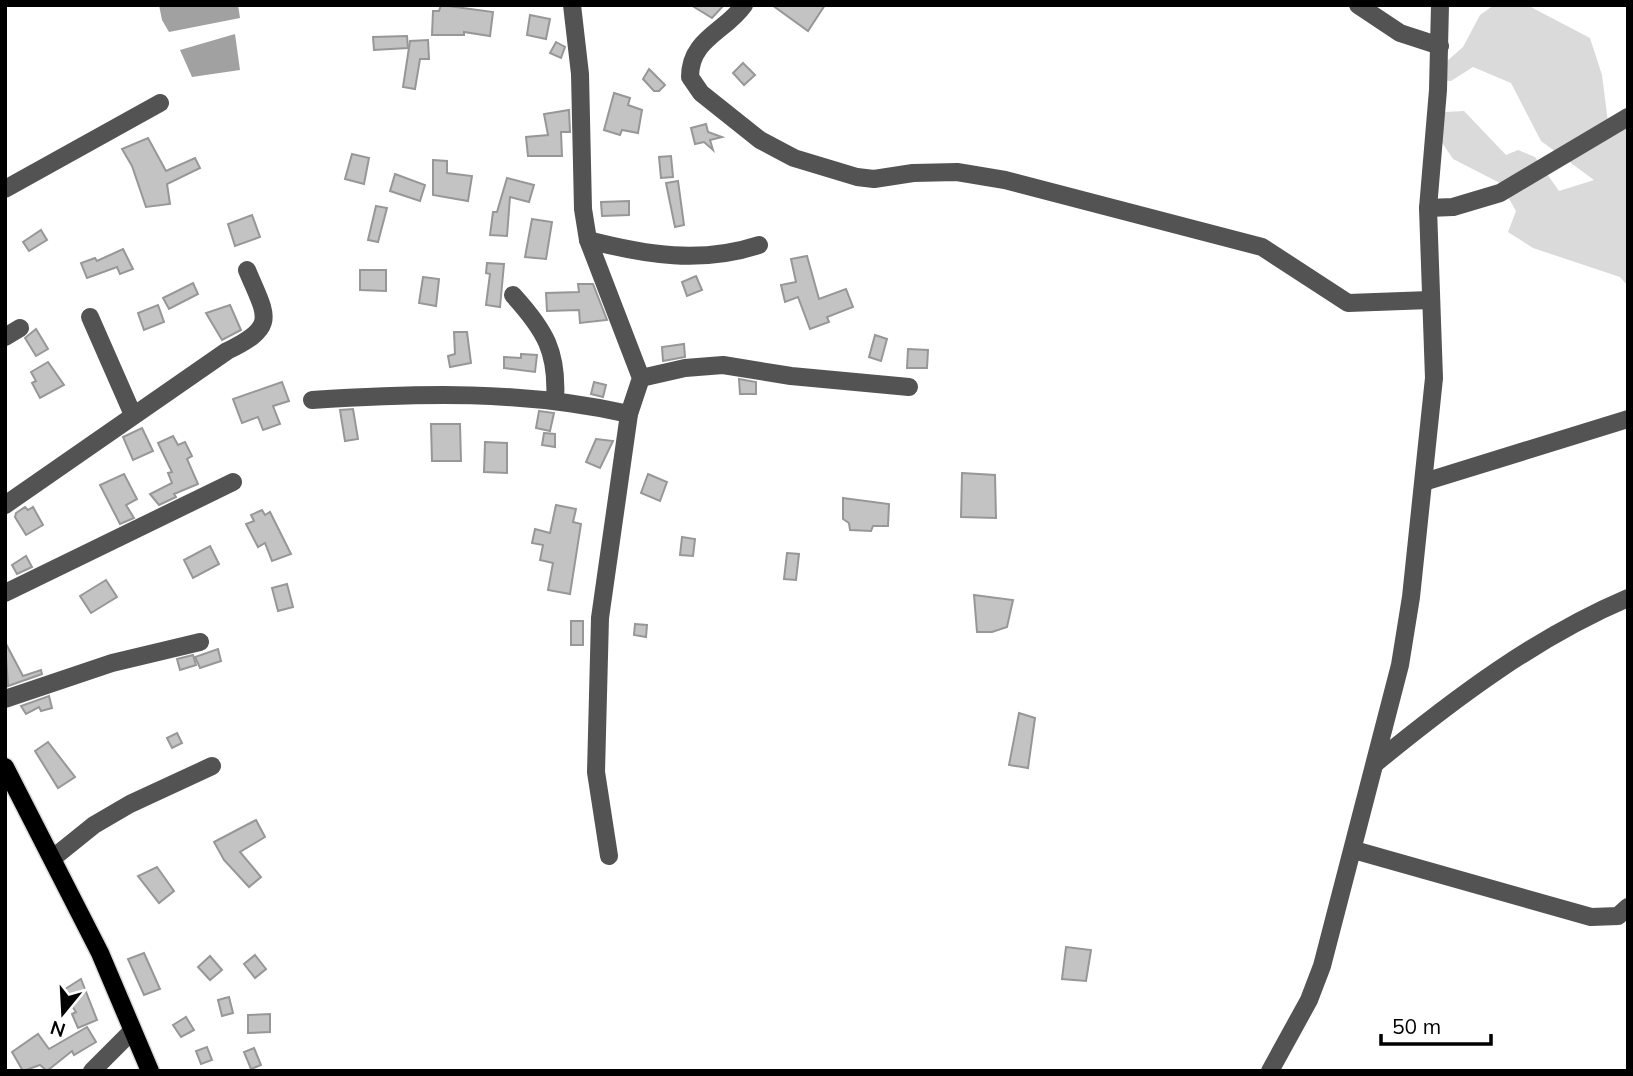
<svg xmlns="http://www.w3.org/2000/svg" width="1633" height="1076" font-family="Mulish,sans-serif">
<style>
.green{fill:#dadada}
.water{fill:#a1a1a1}
.building{fill:#c3c3c3;stroke:#979797;stroke-width:2}
.lines{fill:none;stroke-linecap:round;stroke-linejoin:round}
.major-casing{stroke:#dbdbdb;stroke-width:21}
.minor{stroke:#535353;stroke-width:18}
.major{stroke:#000;stroke-width:18}
</style>
<rect width="100%" height="100%" fill="#fff"/>
<path class="green" d="M1494 5H1527L1590 38 1602 75 1609 130 1628 113V286L1620 277 1533 248 1508 232 1516 211 1500 183 1453 159 1439 138 1444 112 1464 111 1506 155 1518 150 1535 157 1559 191 1594 180 1541 141 1511 83 1473 67 1451 81 1440 80 1439 68 1463 47 1480 15Z"/>
<g class="water">
<path d="M159 5H238L240 18 169 32 162 20Z"/>
<path d="M235 34 240 70 192 77 180 50Z"/>
</g>
<g class="building">
<path d="M441 5 493 12 490 36 464 32V35H432L433 11H439Z"/>
<path d="M691 5H724L712 18Z"/>
<path d="M772 5H825L808 31Z"/>
<path d="M530 15 550 19 546 39 527 35Z"/>
<path d="M407 36 408 48 374 50 373 37Z"/>
<path d="M428 40 429 59H420L415 89 403 87 410 41Z"/>
<path d="M556 42 565 47 561 58 550 53Z"/>
<path d="M743 63 755 75 744 85 733 73Z"/>
<path d="M649 69 665 85 659 91H654L643 79Z"/>
<path d="M614 93 630 98 628 105 642 110 638 133 622 130 620 135 604 130Z"/>
<path d="M569 110 570 132H561L562 156H528L526 137 548 135 544 114Z"/>
<path d="M706 124 708 132 722 137 710 140 713 150 704 142 695 144 691 128Z"/>
<path d="M148 138 166 171 195 158 200 168 167 184 170 204 146 207 132 166 122 149Z"/>
<path d="M352 154 369 158 364 184 345 179Z"/>
<path d="M671 156 673 177 661 178 659 157Z"/>
<path d="M433 160 447 161V173L472 176 468 201 433 195Z"/>
<path d="M395 174 425 185 420 201 390 191Z"/>
<path d="M507 178 534 185 529 202 510 197 507 236 490 235 493 212H497Z"/>
<path d="M678 181 684 225 675 227 666 183Z"/>
<path d="M629 201V215L602 216 601 202Z"/>
<path d="M376 206 387 208 378 242 368 240Z"/>
<path d="M252 215 260 237 235 246 228 224Z"/>
<path d="M532 219 552 222 546 259 525 257Z"/>
<path d="M41 230 47 240 29 251 23 242Z"/>
<path d="M123 249 133 269 120 274 117 267 87 278 81 263 95 258 97 261Z"/>
<path d="M807 256 819 299 846 289 853 307 827 317 829 322 810 329 798 297 785 302 781 285 796 282 791 259Z"/>
<path d="M487 263 504 264 500 307 486 305 490 274 486 273Z"/>
<path d="M360 270H386V291L360 290Z"/>
<path d="M696 276 702 290 687 296 682 282Z"/>
<path d="M423 277 439 279 436 306 419 303Z"/>
<path d="M193 283 198 294 169 309 163 298Z"/>
<path d="M578 284H593L607 320 580 323 579 310 547 311 546 293 579 292Z"/>
<path d="M158 305 164 322 144 330 138 313Z"/>
<path d="M230 305 241 330 222 340 206 313Z"/>
<path d="M36 329 48 349 36 356 25 338Z"/>
<path d="M454 332H467L471 363 450 367 448 356 455 354Z"/>
<path d="M875 335 887 339 881 361 869 357Z"/>
<path d="M684 344 685 357 663 361 662 347Z"/>
<path d="M908 349 928 350 927 368H907Z"/>
<path d="M521 354 537 355 535 372 504 368V357L521 358Z"/>
<path d="M48 362 64 385 40 398 32 383 36 381 31 372Z"/>
<path d="M739 379 756 382V394H740Z"/>
<path d="M282 382 289 401 273 406 280 424 263 430 258 417 242 423 233 399Z"/>
<path d="M594 382 606 385 603 397 591 394Z"/>
<path d="M353 409 358 439 345 441 340 410Z"/>
<path d="M539 411 554 413 550 431 536 428Z"/>
<path d="M431 424H460L461 461H432Z"/>
<path d="M142 428 153 451 133 460 123 437Z"/>
<path d="M544 433 555 434V447L542 445Z"/>
<path d="M173 436 178 445 185 442 192 456 187 459 198 484 174 494 176 497 159 505 150 494 172 483 168 473 172 472 158 443Z"/>
<path d="M596 439 613 441 600 468 586 462Z"/>
<path d="M485 442 507 443V473L484 472Z"/>
<path d="M962 473 995 475 996 518 961 517Z"/>
<path d="M124 474 137 499 126 505 134 518 120 524 100 485Z"/>
<path d="M648 474 667 482 660 501 641 493Z"/>
<path d="M843 498 889 504 888 526H873L871 531 850 530 849 523 843 519Z"/>
<path d="M556 505 576 509 573 522 581 524 570 594 548 590 553 563 540 560 543 545 532 543 535 529 550 533Z"/>
<path d="M25 507 28 510 33 507 43 525 26 535 15 517 16 513Z"/>
<path d="M262 510 265 515 270 512 291 554 272 561 265 543 258 547 246 524 254 521 251 515Z"/>
<path d="M682 537 695 539 693 556 680 555Z"/>
<path d="M210 546 219 564 193 578 184 560Z"/>
<path d="M787 553 799 554 796 580 784 579Z"/>
<path d="M26 556 32 567 17 574 12 565Z"/>
<path d="M106 580 117 597 91 613 80 596Z"/>
<path d="M287 584 293 607 278 611 272 588Z"/>
<path d="M974 595 1013 600 1007 627 992 632H977Z"/>
<rect x="571" y="621" width="12" height="24"/>
<path d="M635 624 647 625 646 637 634 635Z"/>
<path d="M5 642 23 676 41 670 42 674 8 686Z"/>
<path d="M218 649 221 661 200 668 195 657Z"/>
<path d="M193 655 196 665 180 670 177 659Z"/>
<path d="M49 696 52 708 41 711 39 707 26 714 21 706Z"/>
<path d="M1019 713 1035 718 1028 768 1009 765Z"/>
<path d="M177 733 182 743 172 748 167 738Z"/>
<path d="M48 742 75 777 58 788 35 751Z"/>
<path d="M256 820 265 837 240 852 261 877 249 887 224 860 214 842Z"/>
<path d="M157 867 174 891 159 903 138 876Z"/>
<path d="M1066 947 1091 950 1086 981 1062 979Z"/>
<path d="M144 953 160 989 144 995 128 959Z"/>
<path d="M255 955 266 969 255 978 244 964Z"/>
<path d="M210 956 222 970 210 980 198 967Z"/>
<path d="M81 979 97 1020 78 1028 72 1014 76 1012 62 991Z"/>
<path d="M229 997 233 1013 222 1016 218 1000Z"/>
<path d="M270 1014V1032L248 1033V1015Z"/>
<path d="M186 1017 194 1030 181 1037 173 1025Z"/>
<path d="M87 1027 96 1042 74 1055 72 1051 47 1071 40 1065 23 1071 12 1052 38 1034 49 1049Z"/>
<path d="M207 1047 212 1060 201 1064 196 1051Z"/>
<path d="M254 1048 261 1065 251 1069 244 1052Z"/>
</g>
<g class="lines">
<g class="major-casing">
<path id="major" d="M5 767 100 953 150 1071"/>
</g>
<g class="minor">
<path d="M572 5 580 74 583 209 588 240 641 378 629 414 600 618 596 772 609 856"/>
<path d="M744 5C725 32 690 39 690 77L701 93 760 140 794 158 857 177 874 179 913 173 957 172 1005 180 1262 247 1348 303 1430 300"/>
<path d="M1358 5 1400 33 1440 46"/>
<path d="M5 189 160 103"/>
<path d="M1428 208 1453 207 1500 193 1628 117"/>
<path d="M588 240C646 255 701 264 759 245"/>
<path d="M513 295C545 330 558 352 555 400"/>
<path d="M90 317 133 415"/>
<path d="M5 337 20 328"/>
<path d="M641 378 685 368 723 365 791 376 909 387"/>
<path d="M312 400C420 393 523 390 629 414"/>
<path d="M1424 482 1628 419"/>
<path d="M5 505 227 351C279 326 266 316 247 270"/>
<path d="M5 593 233 482"/>
<path d="M5 699 112 663 200 642"/>
<path d="M1377 762C1454 699 1536 637 1628 598"/>
<path d="M1354 850 1591 917 1618 916 1628 907"/>
<path d="M53 858 94 825 130 804 212 766"/>
<path d="M92 1071 132 1031"/>
<path d="M1270 1071 1309 1000 1322 966 1400 665 1411 597 1434 378 1428 208 1438 90 1440 5"/>
</g>
<use href="#major" class="major"/>
</g>
<rect width="1633" height="1076" fill="none" stroke="#000000" stroke-width="14"/>
<g transform="translate(63 1013) rotate(198)" stroke="#ffffff" stroke-width="5" paint-order="stroke">
<path d="M0-5L12 26L0 18L-12 26Z" fill="#000000"/>
<text y="-10" font-size="19" font-weight="bold" text-anchor="middle" fill="#000000">N</text>
</g>
<path d="M1381 1034v10h110v-10" fill="none" stroke="#000000" stroke-width="3.5"/>
<text x="1392" y="1034" font-size="21" fill="#000000" stroke="#ffffff" stroke-width="5" paint-order="stroke">50 m</text>
</svg>
